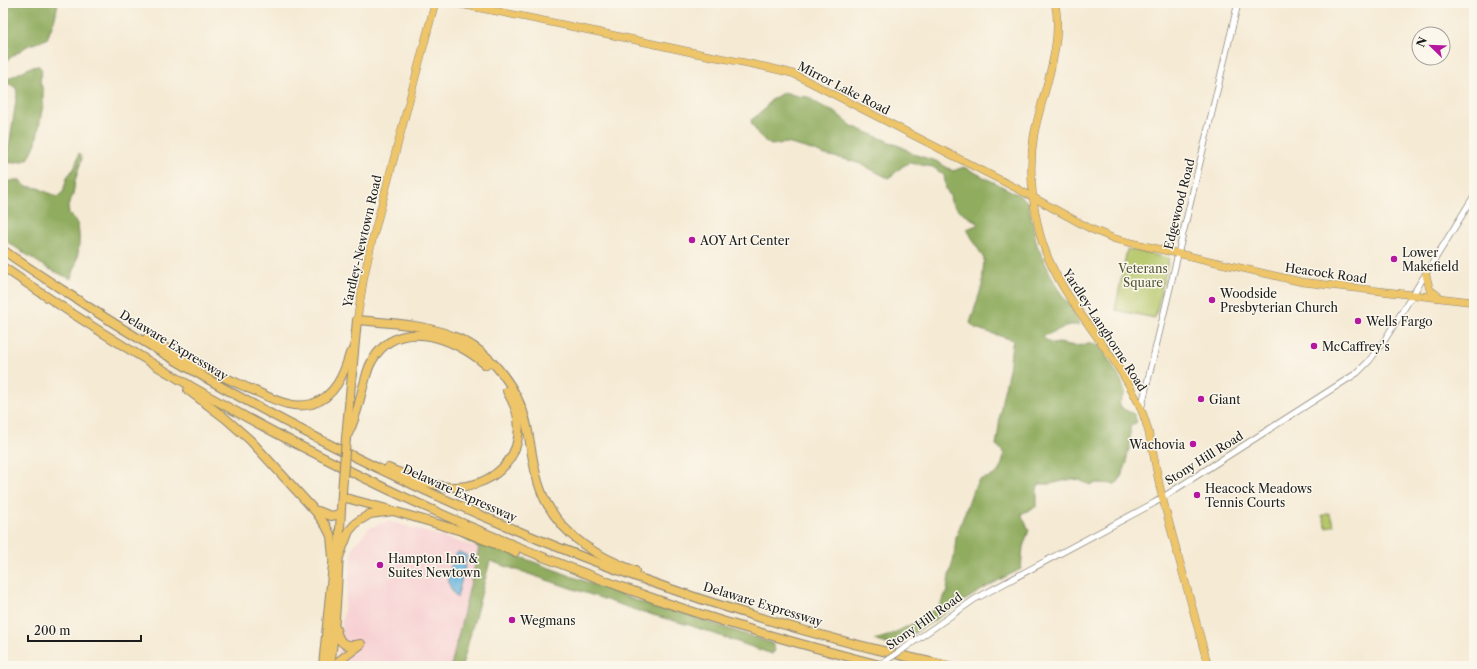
<svg xmlns="http://www.w3.org/2000/svg" width="1477" height="669" font-family="'Libre Caslon Text',serif">
<style>
.built{fill:#f7cfd2}
.green{fill:#b6c76a;stroke:#697243}
.forest{fill:#90ac5e;stroke:#56643d}
.water{fill:#60b1db;stroke:#3e667c}
.lines{fill:none;stroke-linecap:round;stroke-linejoin:round}
.minor-casing{stroke:#888378;stroke-width:7}
.major-casing{stroke:#888378;stroke-width:8}
.highway-casing{stroke:#888378;stroke-width:10}
.minor{stroke:#fff;stroke-width:5.5}
.major{stroke:#eec569;stroke-width:7}
.highway{stroke:#eec569;stroke-width:8}
.minor-bridge-casing{stroke:#888378;stroke-width:7;stroke-linecap:butt}
.highway-bridge-casing{stroke:#888378;stroke-width:10;stroke-linecap:butt}
.minor-bridge{stroke:#fff;stroke-width:5.5}
.highway-bridge{stroke:#eec569;stroke-width:8}
.poi-dot{fill:#b5179e;stroke:#fbf7ec;stroke-width:1.5}
.labels{text-anchor:middle;dominant-baseline:central;stroke-width:3;stroke-linejoin:round;paint-order:stroke}
.street-label{font-size:12px;fill:#1c1c1c;stroke:#fbf7ec}
.poi-label{font-size:12px;fill:#1c1c1c;stroke:#fbf7ec;text-anchor:start}
.park-label{font-size:12px;fill:#525837;stroke:#fbf7ec}
</style>
<rect width="100%" height="100%" fill="#fbf7ec"/>
<filter id="ink" filterUnits="userSpaceOnUse"><feTurbulence type="fractalNoise" baseFrequency=".025" numOctaves="2"/><feDisplacementMap in="SourceGraphic" scale="8" xChannelSelector="R" yChannelSelector="G"/><feConvolveMatrix kernelMatrix="1 2 1 2 8 2 1 2 1" color-interpolation-filters="sRGB"/></filter>
<filter id="wash" filterUnits="userSpaceOnUse"><feTurbulence type="fractalNoise" baseFrequency=".012" numOctaves="4" result="noise"/><feDisplacementMap in="SourceGraphic" scale="16" xChannelSelector="R" yChannelSelector="G"/><feGaussianBlur stdDeviation="0.9" result="paint"/><feColorMatrix in="noise" values="0 0 0 0 0 0 0 0 0 0 0 0 0 0 0 0 0 1.4 0 .05"/><feComposite in="paint" operator="in"/></filter>
<g filter="url(#wash)">
<rect width="100%" height="100%" fill="#f5ead4"/>
<path class="built" d="M389 521 479 548 452 666H336L353 547 369 528Z"/>
<g class="green">
<path d="M1127 249 1169 258 1155 318 1115 310Z"/>
<path d="M1329 513 1334 525 1327 528 1322 516Z"/>
</g>
<g class="forest">
<path d="M3 3H58L55 18 47 39 27 46 3 63Z"/>
<path d="M39 66 42 70 40 82 43 90V105L36 143 29 158 23 161 8 163 4 161 3 155 6 152 9 147 17 94 16 88 10 84H3V81L31 67Z"/>
<path d="M784 92 797 96 808 97 820 105 836 113 852 126 904 148 913 154 936 161 953 171 964 167 970 170 1019 195 1028 202 1037 245 1056 286 1073 311 1080 325H1069L1042 337 1052 344 1059 343 1075 346 1096 343 1104 352 1121 380 1125 393 1119 403 1123 409 1134 414 1137 422 1130 427V447L1127 454V463L1119 481 1115 484 1097 483 1090 485 1079 480 1072 479 1050 484H1039L1037 489V506L1021 514 1029 530 1023 547 1021 569C976 590 936 620 894 646L874 640 888 636 912 624 938 607 941 603 947 591 949 576 954 557 956 537 973 490 979 480C984 478 993 477 997 473 1001 469 1005 456 1003 452 1001 449 999 447 996 445 999 432 999 420 1001 407 1002 396 1006 385 1008 374 1011 363 1010 351 1013 340L975 328 970 323 982 286 984 259 967 229 979 224 957 209 951 202 950 196 946 189 944 175 933 167 910 163C901 165 896 174 888 178L861 164 844 159 825 155 812 150 787 143 771 145 765 141 758 134 752 124 751 120 763 111 771 100Z"/>
<path d="M79 153 82 158 75 181 73 195 68 206 69 215C87 223 77 264 71 279L47 268 3 239V183L15 180H20L25 186 38 188 57 197 63 192 67 177 75 167Z"/>
<path d="M454 532 643 603H650L772 643 775 651 772 654 689 625 642 612 490 561 462 666H451L479 548Z"/>
</g>
<path class="water" d="M458 552 466 555 467 558 457 598C454 594 450 588 449 583 447 577 453 556 458 552Z"/>
</g>
<g filter="url(#ink)">
<g class="lines">
<g class="minor-casing">
<g id="minor">
<path d="M1141 409 1238 3"/>
<path d="M902 650 975 599 1154 503 1357 373 1369 361 1384 341 1474 196"/>
</g>
</g>
<g class="major-casing">
<g id="major">
<path d="M454 3C532 18 609 34 686 51 722 59 759 64 794 74L1016 188 1091 229 1115 239 1302 282 1474 302"/>
<path d="M1055 3C1064 46 1042 93 1034 135 1029 166 1031 195 1038 226 1052 293 1108 340 1137 400 1151 428 1154 462 1161 492 1176 550 1193 608 1208 666"/>
<path d="M1426 275 1430 290 1440 297"/>
<path d="M357 320 364 277 371 245 435 3"/>
</g>
</g>
<g class="highway-casing">
<g id="highway">
<path d="M3 250C28 268 55 285 81 302 148 346 218 386 288 423 496 532 718 617 948 666"/>
<path d="M3 267C205 407 426 519 658 600 732 626 808 646 883 666"/>
<path d="M147 338C180 356 214 373 248 388 261 393 274 401 288 404 295 406 304 406 312 404 335 397 344 374 350 353"/>
<path d="M188 390 225 418 250 440 316 512 326 526 331 536 333 558"/>
<path d="M348 434C356 419 359 403 363 387 366 378 367 369 372 361 398 315 455 338 486 365"/>
<path d="M346 438 357 320C390 323 424 324 455 337 491 351 519 389 527 426 532 451 534 479 546 502 566 539 597 556 635 571"/>
<path d="M388 468C408 476 428 485 449 487 489 489 524 461 518 419 517 409 512 400 507 391"/>
<path d="M342 497 387 509"/>
<path d="M318 511 331 516 340 514"/>
<path d="M339 557 349 531 357 522 370 514 393 511 465 532 515 552"/>
<path d="M336 629C339 645 346 647 361 644"/>
<path d="M323 666 334 554"/>
<path d="M330 666C339 604 338 542 343 479"/>
<path d="M335 666 339 661 360 645"/>
</g>
</g>
<use href="#minor" class="minor"/>
<use href="#major" class="major"/>
<use href="#highway" class="highway"/>
<g class="minor-bridge-casing">
<path id="minor-bridge" d="M878 666 902 650"/>
</g>
<g class="highway-bridge-casing">
<path id="highway-bridge" d="M343 479 346 438"/>
</g>
<use href="#minor-bridge" class="minor-bridge"/>
<use href="#highway-bridge" class="highway-bridge"/>
</g>
</g>
<g class="poi-dot">
<circle cx="692" cy="240" r="4"/>
<circle cx="1394" cy="259" r="4"/>
<circle cx="1212" cy="300" r="4"/>
<circle cx="1358" cy="321" r="4"/>
<circle cx="1314" cy="346" r="4"/>
<circle cx="1201" cy="399" r="4"/>
<circle cx="1193" cy="444" r="4"/>
<circle cx="1197" cy="495" r="4"/>
<circle cx="380" cy="565" r="4"/>
<circle cx="512" cy="620" r="4"/>
</g>
<g class="labels">
<g class="street-label">
<text transform="translate(844 88) rotate(27)">Mirror Lake Road</text>
<text transform="translate(1179 204) rotate(-76)">Edgewood Road</text>
<text transform="translate(362 241) rotate(-77)">Yardley-Newtown Road</text>
<text transform="translate(1326 273) rotate(8)">Heacock Road</text>
<text transform="translate(1105 330) rotate(57)">Yardley-Langhorne Road</text>
<text transform="translate(174 345) rotate(31)">Delaware Expressway</text>
<text transform="translate(1204 458) rotate(-32)">Stony Hill Road</text>
<text transform="translate(460 493) rotate(24)">Delaware Expressway</text>
<text transform="translate(763 604) rotate(17)">Delaware Expressway</text>
<text transform="translate(924 621) rotate(-35)">Stony Hill Road</text>
</g>
<g class="poi-label">
<text x="700" y="240">AOY Art Center</text>
<text x="1402" y="252">Lower<tspan x="1402" dy="14">Makefield</tspan></text>
<text x="1220" y="293">Woodside<tspan x="1220" dy="14">Presbyterian Church</tspan></text>
<text x="1366" y="321">Wells Fargo</text>
<text x="1322" y="346">McCaffrey's</text>
<text x="1209" y="399">Giant</text>
<text x="1185" y="444" text-anchor="end">Wachovia</text>
<text x="1205" y="488">Heacock Meadows<tspan x="1205" dy="14">Tennis Courts</tspan></text>
<text x="388" y="558">Hampton Inn &amp;<tspan x="388" dy="14">Suites Newtown</tspan></text>
<text x="520" y="620">Wegmans</text>
</g>
<g class="park-label">
<text x="1143" y="268">Veterans<tspan x="1143" dy="14">Square</tspan></text>
</g>
</g>
<rect width="1477" height="669" fill="none" stroke="#fbf7ec" stroke-width="16"/>
<g transform="translate(1431 46) rotate(293)"><circle r="19" fill="#fbf7ec" stroke="#a29f99"/>
<path d="M0-3L7 15L0 10L-7 15Z" fill="#b5179e"/>
<text y="-6" font-size="11" font-weight="bold" text-anchor="middle" fill="#1c1c1c">N</text>
</g>
<path d="M28 635v6h113v-6" fill="none" stroke="#1c1c1c" stroke-width="2"/>
<text x="34" y="635" font-size="12" fill="#1c1c1c" stroke="#fbf7ec" stroke-width="3" paint-order="stroke">200 m</text>
</svg>
